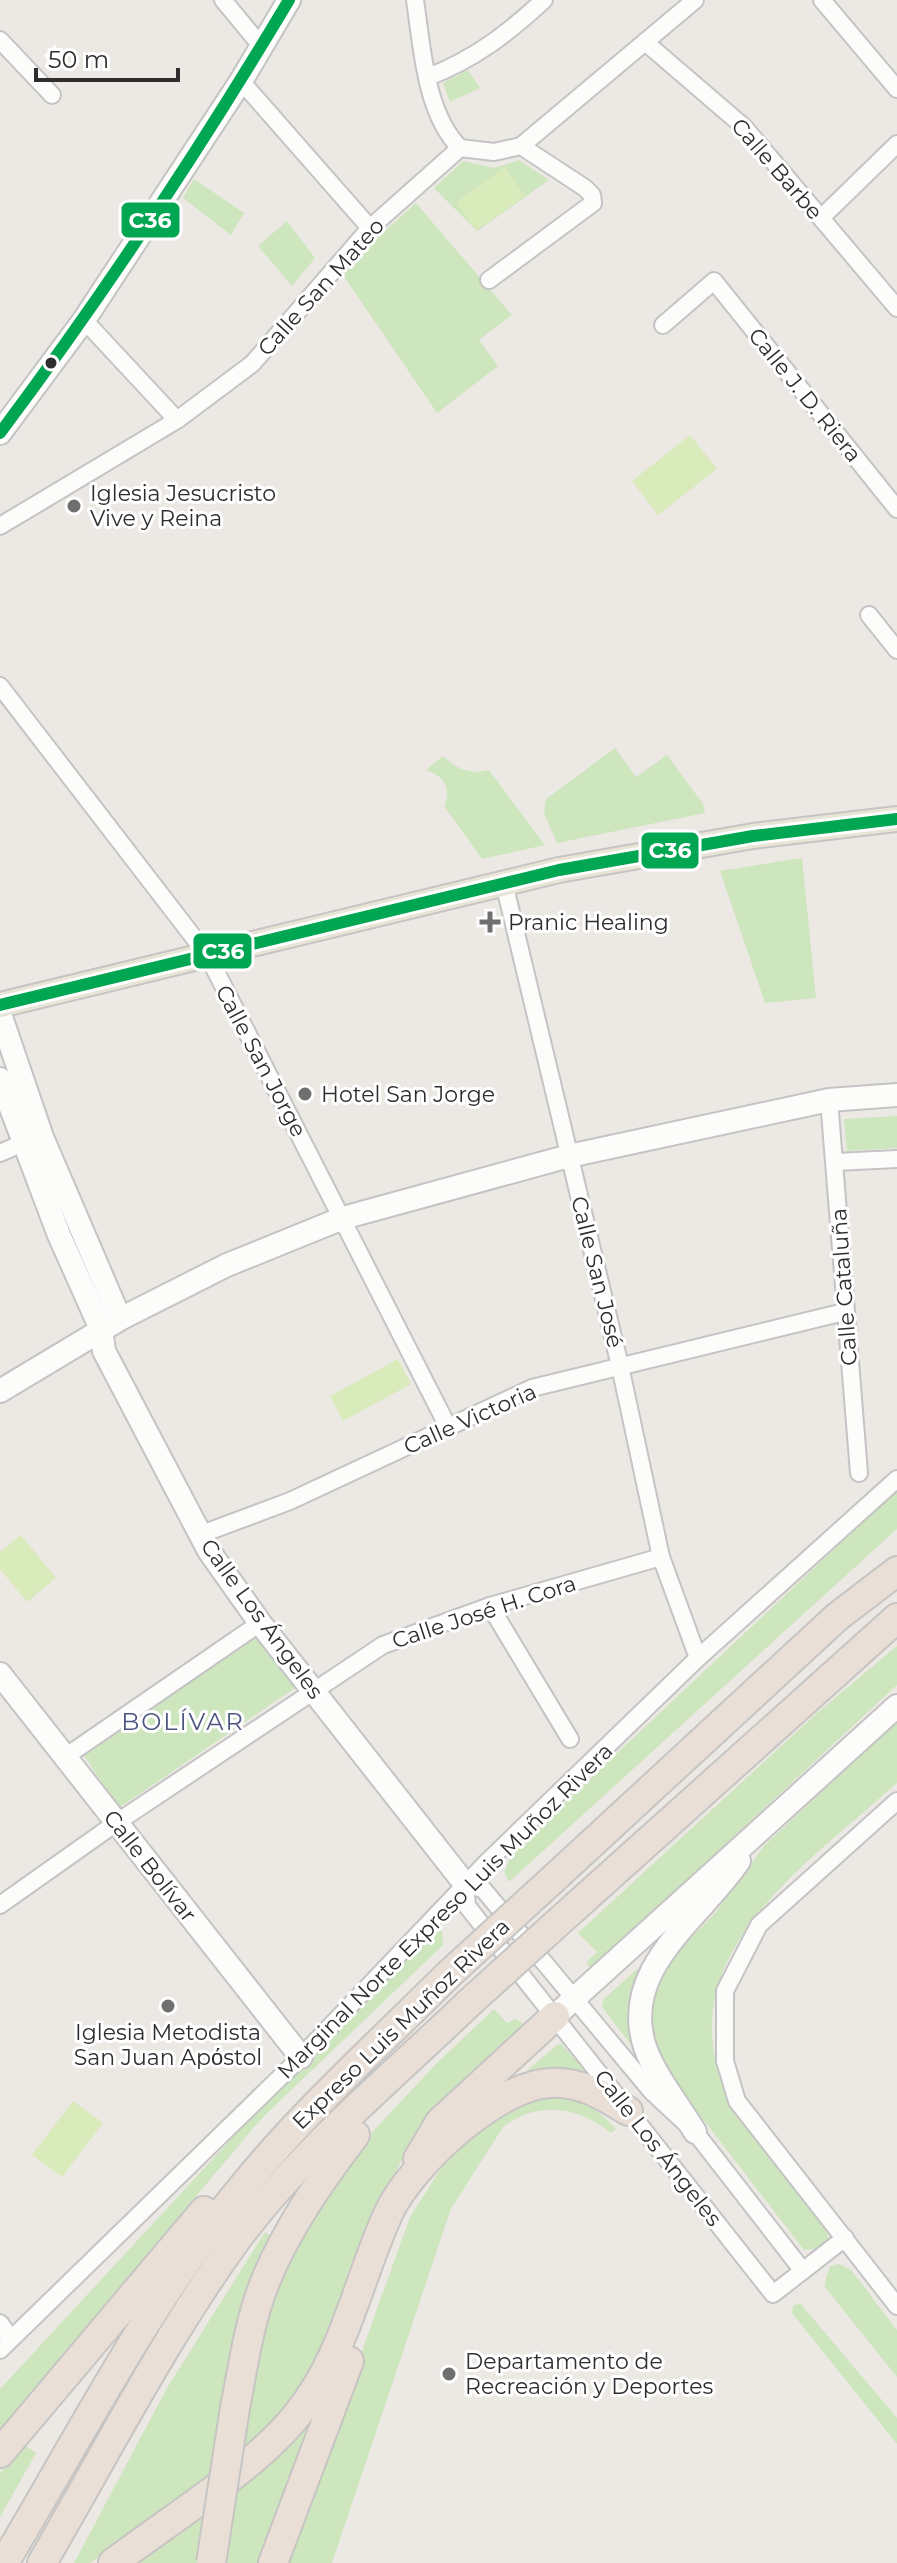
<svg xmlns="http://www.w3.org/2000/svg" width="897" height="2563" font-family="Montserrat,sans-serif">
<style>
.green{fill:#cee6be}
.pitch{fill:#d9eabb}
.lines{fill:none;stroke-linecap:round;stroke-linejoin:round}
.street-casing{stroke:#c5c4c5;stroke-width:20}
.secondary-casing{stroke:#c5c4c5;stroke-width:26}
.primary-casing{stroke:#c6c5c4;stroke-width:28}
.highway-casing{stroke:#c6c5c4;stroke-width:32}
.street{stroke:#fcfcfb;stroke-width:16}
.secondary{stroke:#fcfcfb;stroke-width:22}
.primary{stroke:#e8e4d6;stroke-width:24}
.highway{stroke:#eadfd6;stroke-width:28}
.highway-bridge-casing{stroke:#c6c5c4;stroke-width:32;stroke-linecap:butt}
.highway-bridge{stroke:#eadfd6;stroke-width:28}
.bus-1-casing{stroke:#fff;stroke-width:18}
.bus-1{stroke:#00a651;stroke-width:12}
.bus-dot{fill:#2e2e2e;stroke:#fff;stroke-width:3}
.poi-dot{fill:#706f6e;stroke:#fff;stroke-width:3}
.labels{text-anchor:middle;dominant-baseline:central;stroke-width:6;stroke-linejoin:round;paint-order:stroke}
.street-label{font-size:22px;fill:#2e2e2e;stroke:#fff}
.poi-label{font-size:22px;fill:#2e2e2e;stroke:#fff;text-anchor:start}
.neighbourhood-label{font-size:24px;letter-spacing:2px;fill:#4d5680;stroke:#fff}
.line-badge{stroke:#fff;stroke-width:3}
.badge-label{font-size:22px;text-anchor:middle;font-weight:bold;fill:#fff}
</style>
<rect width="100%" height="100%" fill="#ece8e4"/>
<g class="green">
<path d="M468 70 480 88 450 102 443 83Z"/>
<path d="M519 160 549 180 477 231 434 188 463 161 494 168Z"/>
<path d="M194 179 244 213 231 235 183 198Z"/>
<path d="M416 203 512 315 479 340 498 366 437 413 343 275 367 247Z"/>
<path d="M287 221 315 258 292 286 258 246Z"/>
<path d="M615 748 636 777 667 755 703 804 705 813 557 843 544 813 546 799Z"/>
<path d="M443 756C457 769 469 775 489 770L545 845 482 859 444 806C452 788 444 776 426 770Z"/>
<path d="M802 858 816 998 765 1003 720 871Z"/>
<path d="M897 1116V1148L847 1151 844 1119Z"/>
<path d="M897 1490V1529L509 1882 504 1872 514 1850Z"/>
<path d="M257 1637 295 1688 119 1808 83 1754Z"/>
<path d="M897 1646V1685L593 1967 588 1966 587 1961 597 1952 578 1933 817 1713Z"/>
<path d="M897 1721V1783C803 1868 656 1962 734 2108 753 2144 800 2193 827 2228L828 2240 822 2248 804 2250 672 2079 653 2037 652 1995 659 1977 676 1953 717 1911 764 1846Z"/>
<path d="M437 1927 442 1931 443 1945 262 2118 0 2429V2389L295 2070Z"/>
<path d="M637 1969 641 1975 634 2049 602 2007 604 1999Z"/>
<path d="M494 2009 507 2023 515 2019 526 2025C489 2057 444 2090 418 2132 368 2209 358 2306 310 2384 295 2410 264 2433 243 2455L267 2312 280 2272 347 2159 434 2066Z"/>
<path d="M561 2044 594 2080 518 2078 557 2045Z"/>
<path d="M542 2097C575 2097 594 2105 616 2129L611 2133C579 2107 538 2100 503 2127L451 2209 332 2563H286L410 2217 454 2148 493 2111 499 2119 513 2108Z"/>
<path d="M265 2232 277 2241 211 2480 90 2563H74L167 2388Z"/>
<path d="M839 2264 851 2270 897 2330V2377L824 2286 830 2266Z"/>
<path d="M800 2303 897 2418V2444L792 2313 793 2306Z"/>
<path d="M318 2402 261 2563H224L234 2488Z"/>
<path d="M24 2445 36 2453 0 2517V2473Z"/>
<path d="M207 2504 198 2563H125Z"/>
</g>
<g class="pitch">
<path d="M505 167 525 196 476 230 456 202Z"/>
<path d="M690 435 717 469 658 515 632 481Z"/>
<path d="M398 1359 411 1384 343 1421 330 1396Z"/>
<path d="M21 1535 56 1578 27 1602 0 1569V1552Z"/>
<path d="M73 2101 103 2123 62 2177 32 2155Z"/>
</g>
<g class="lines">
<g class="street-casing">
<g id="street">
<path d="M223 0 261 46"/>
<path d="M415 0C422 46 425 113 460 148"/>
<path d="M822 0 897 89"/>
<path d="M0 40 52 95"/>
<path d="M645 42 744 127 897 308"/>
<path d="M428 77C475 59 508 33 544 0"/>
<path d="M241 81 370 228"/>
<path d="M460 148 494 152 521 146 695 0"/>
<path d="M821 218 897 144"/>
<path d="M489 280 593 203 592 195 585 188 521 146"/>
<path d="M84 320 177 420"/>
<path d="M663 325 714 281 897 509"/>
<path d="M0 526 177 420 252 364 370 228 460 148"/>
<path d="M869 615 897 650"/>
<path d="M0 686 208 956 448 1427"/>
<path d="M504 883 620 1366 661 1557 698 1658"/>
<path d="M829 1100 859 1473"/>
<path d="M0 1153 23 1143"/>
<path d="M835 1162 897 1159"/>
<path d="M199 1535 290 1501 532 1388 844 1312"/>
<path d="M490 1606 570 1739"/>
<path d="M65 1757 260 1623"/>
<path d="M897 1801 759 1925 725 1991V2061L737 2101 897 2306"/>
<path d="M0 1905 116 1823 383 1645 490 1606 661 1557"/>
<path d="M803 2271 695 2132 652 2092 483 1889 465 1884 467 1906 773 2294 845 2238"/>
<path d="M0 2323 11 2339"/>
<path d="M0 2350 301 2057 486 1863 698 1658 897 1479"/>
</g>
</g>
<g class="secondary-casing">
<g id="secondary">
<path d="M0 433 84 320 241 81 289 0"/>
<path d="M0 1014 42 1137 120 1319"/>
<path d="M0 1079 59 1235 101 1329 104 1351 209 1551 260 1623 465 1884"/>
<path d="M0 1391 120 1319 227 1265 343 1218 569 1156 829 1100 897 1095"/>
<path d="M0 1674 301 2057"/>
<path d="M555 2016 897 1706"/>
<path d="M695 2132C679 2105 655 2076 645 2047 619 1968 701 1918 739 1861"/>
</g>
</g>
<g class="primary-casing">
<path id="primary" d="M0 1005 559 870 753 836 897 819"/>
</g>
<g class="highway-casing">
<g id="highway">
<path d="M551 1881 837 1617 897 1571"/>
<path d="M574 1908 897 1618"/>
<path d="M418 2159 440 2122 555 2016"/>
<path d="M235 2408C243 2367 249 2322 265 2282 287 2228 320 2181 355 2135"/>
<path d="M0 2453 204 2211"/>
<path d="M4 2563C79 2438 148 2302 241 2189 303 2112 378 2045 448 1975"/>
<path d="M42 2563C105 2455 163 2341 236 2240 302 2151 391 2078 470 2002"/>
<path d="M113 2563C168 2521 256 2467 297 2415 345 2356 358 2279 389 2212 411 2165 497 2085 550 2083 580 2081 604 2096 628 2111"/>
<path d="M273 2563 349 2361"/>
</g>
</g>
<use href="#street" class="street"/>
<use href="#secondary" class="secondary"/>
<use href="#primary" class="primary"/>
<use href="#highway" class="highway"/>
<g class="highway-bridge-casing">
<g id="highway-bridge">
<path d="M448 1975 551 1881"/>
<path d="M470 2002 574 1908"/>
<path d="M211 2563 235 2408"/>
</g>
</g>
<use href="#highway-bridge" class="highway-bridge"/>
<g class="bus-1-casing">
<g id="bus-1">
<path d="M0 433C104 294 200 149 289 0"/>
<path d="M0 1005 559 870 753 836 897 819"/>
</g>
</g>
<use href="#bus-1" class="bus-1"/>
</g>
<circle class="bus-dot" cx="51" cy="363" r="7"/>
<g class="poi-dot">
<circle cx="74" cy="506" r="8"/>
<path d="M486 910h8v8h8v8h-8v8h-8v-8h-8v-8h8z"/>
<circle cx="305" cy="1094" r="8"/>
<circle cx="168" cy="2006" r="8"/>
<circle cx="449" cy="2374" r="8"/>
</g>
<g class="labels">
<g class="street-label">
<text transform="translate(777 169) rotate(49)">Calle Barbe</text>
<text transform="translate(321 287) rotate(-48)">Calle San Mateo</text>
<text transform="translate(805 395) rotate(51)">Calle J. D. Riera</text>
<text transform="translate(261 1061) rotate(62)">Calle San Jorge</text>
<text transform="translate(597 1272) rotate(76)">Calle San José</text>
<text transform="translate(844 1287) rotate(-94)">Calle Cataluña</text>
<text transform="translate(470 1419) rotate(-24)">Calle Victoria</text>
<text transform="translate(484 1612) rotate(-18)">Calle José H. Cora</text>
<text transform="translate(262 1619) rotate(54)">Calle Los Ángeles</text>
<text transform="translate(150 1866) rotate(52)">Calle Bolívar</text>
<text transform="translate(445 1911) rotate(-45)">Marginal Norte Expreso Luis Muñoz Rivera</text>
<text transform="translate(401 2024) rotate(-44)">Expreso Luis Muñoz Rivera</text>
<text transform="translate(658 2148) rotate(52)">Calle Los Ángeles</text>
</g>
<g class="poi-label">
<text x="90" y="493">Iglesia Jesucristo<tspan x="90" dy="25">Vive y Reina</tspan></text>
<text x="508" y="922">Pranic Healing</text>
<text x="321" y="1094">Hotel San Jorge</text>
<text x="168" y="2032" text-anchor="middle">Iglesia Metodista<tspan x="168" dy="25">San Juan Apόstol</tspan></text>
<text x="465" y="2361">Departamento de<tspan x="465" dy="25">Recreación y Deportes</tspan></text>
</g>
<g class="neighbourhood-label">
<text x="183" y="1721">BOLÍVAR</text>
</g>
</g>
<g class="line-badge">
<rect x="120" y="201" width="61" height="38" rx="8" fill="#00a651"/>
<rect x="640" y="831" width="60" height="39" rx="8" fill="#00a651"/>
<rect x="192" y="932" width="61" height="38" rx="8" fill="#00a651"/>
</g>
<g class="badge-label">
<text x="150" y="228">C36</text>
<text x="670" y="858">C36</text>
<text x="223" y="959">C36</text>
</g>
<path d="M36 68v12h142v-12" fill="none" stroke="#2e2e2e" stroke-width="4"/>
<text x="48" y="68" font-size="24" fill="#2e2e2e" stroke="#ffffff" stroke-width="6" paint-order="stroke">50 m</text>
</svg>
